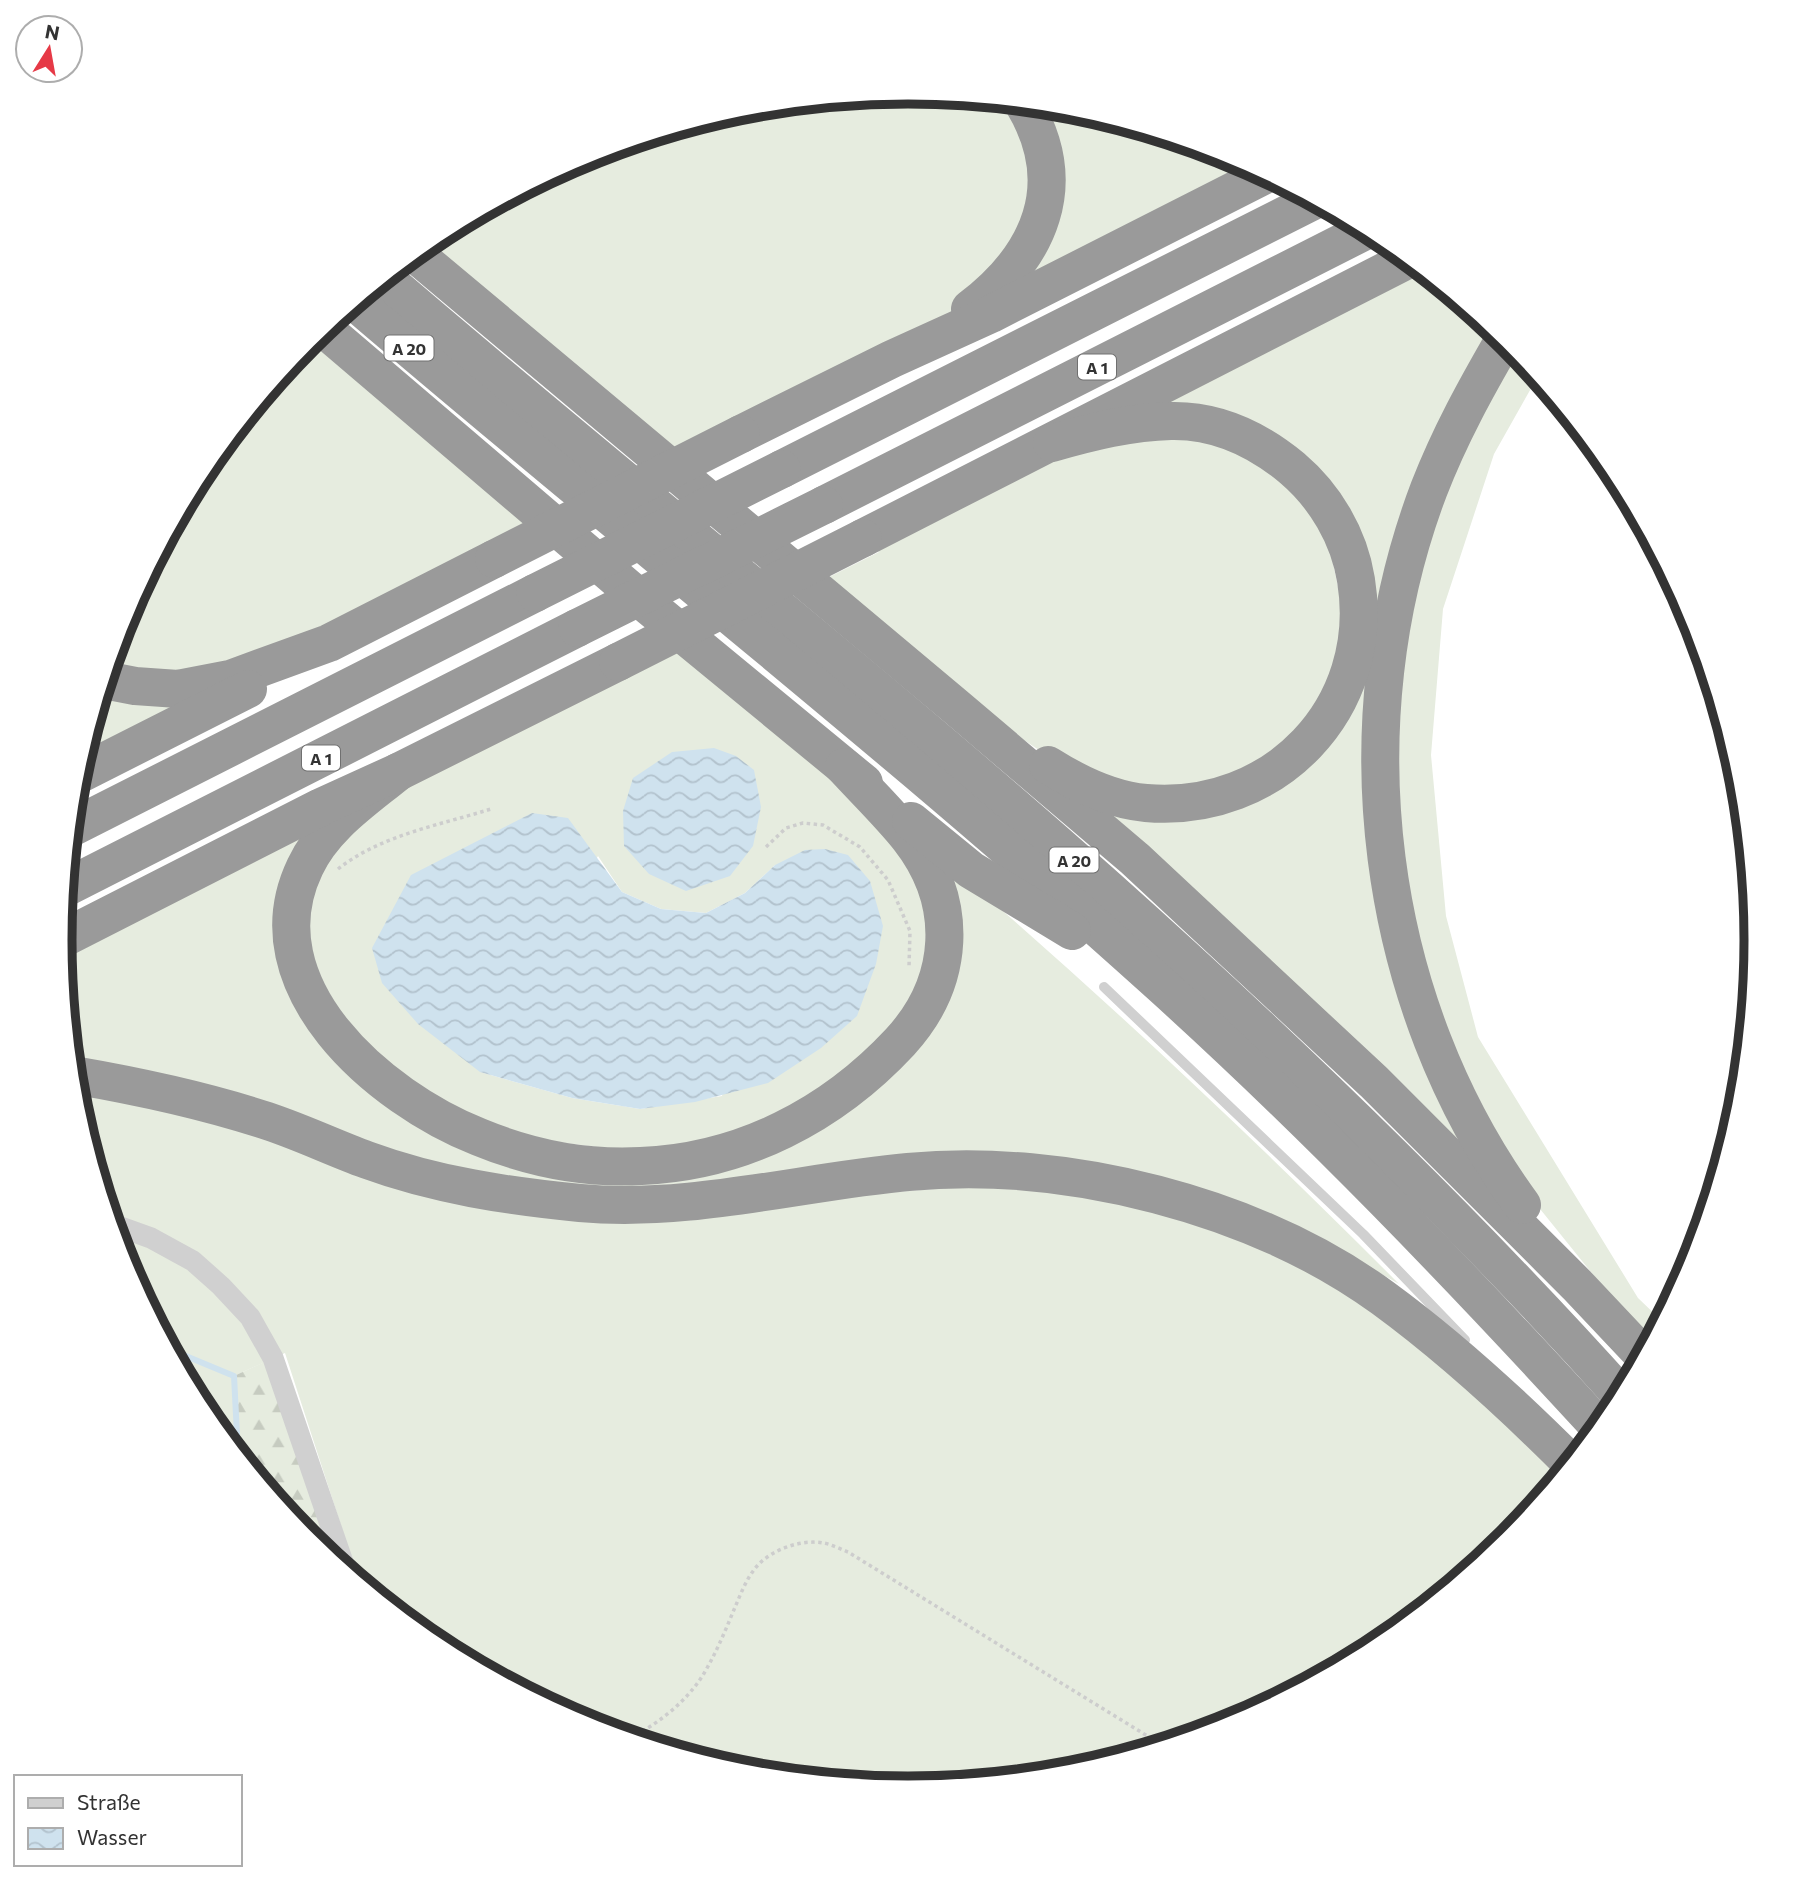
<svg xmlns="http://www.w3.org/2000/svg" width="1816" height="1880" font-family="Commissioner,sans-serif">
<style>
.grass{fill:#e6ecdf;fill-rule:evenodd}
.forest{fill:url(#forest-firs)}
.water{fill:url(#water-waves)}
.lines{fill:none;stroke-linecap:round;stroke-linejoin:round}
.stream{stroke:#cfe2ee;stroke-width:6}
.path{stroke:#cdcdcd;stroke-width:3.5;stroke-dasharray:3.5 3.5;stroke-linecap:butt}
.lane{stroke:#d0d0d0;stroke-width:10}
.street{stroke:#d0d0d0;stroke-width:21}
.highway{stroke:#9a9a9a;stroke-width:38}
.highway-bridge{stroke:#9a9a9a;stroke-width:38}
.labels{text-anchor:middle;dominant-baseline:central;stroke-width:7;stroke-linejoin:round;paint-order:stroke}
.shield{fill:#fff;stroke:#707070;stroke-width:2}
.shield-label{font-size:16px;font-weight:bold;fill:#333}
.rim{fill:none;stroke:#333;stroke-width:9}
</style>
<defs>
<pattern id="forest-firs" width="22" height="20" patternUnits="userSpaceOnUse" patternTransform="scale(1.75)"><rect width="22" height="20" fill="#e6ecdf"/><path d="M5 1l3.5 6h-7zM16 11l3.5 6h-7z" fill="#c6cbc0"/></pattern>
<pattern id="water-waves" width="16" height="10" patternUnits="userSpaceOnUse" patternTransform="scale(1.75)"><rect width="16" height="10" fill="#cfe2ee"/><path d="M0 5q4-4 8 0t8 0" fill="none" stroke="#b2c2cd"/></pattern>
</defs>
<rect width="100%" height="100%" fill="#fff"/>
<g class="grass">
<path d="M908 92 1011 102 1026 127 1034 214 969 303 677 449 427 243 437 234 584 156 743 108Z"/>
<path d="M1037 104 1074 108 1233 156 1257 169 1012 285 1031 265Z"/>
<path d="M1415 264 1496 330 1451 409 1370 798 1473 1154 1117 828 1111 808 1259 791 1364 650 1300 463 1127 412Z"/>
<path d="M310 338 533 521 294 646 205 675 107 670 124 615 203 468Z"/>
<path d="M1514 347 1538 376 1494 454 1443 609 1431 755 1446 916 1478 1037 1638 1298 1662 1321 1652 1340 1599 1282 1532 1199 1459 1069 1408 907 1393 765 1408 611 1448 475Z"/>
<path d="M1120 433 1238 441 1323 515 1349 640 1300 739 1194 795 1073 773 1024 740 827 578 879 552 875 548 998 481Z"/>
<path d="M685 648 863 799 923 874 933 963 894 1036 769 1125 650 1154 497 1134 362 1049 301 945 305 889 379 797ZM598 856 622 892 661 909 706 913 745 893 775 865 722 1096 640 1109 572 1098 480 1072Z"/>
<path d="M102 689 214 694 78 768Z"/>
<path d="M316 815 284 941 407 1110 674 1173 918 1033 935 852C1096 990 1250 1134 1399 1284L1307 1231 1230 1198 732 1180 650 1188 556 1184 448 1167 71 1060 60 949Z"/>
<path d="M74 1086 146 1097 374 1172 746 1204 1034 1181 1232 1229 1384 1310 1561 1475 1508 1540 1379 1646 1232 1724 1073 1772 908 1788 742 1772 583 1724 436 1645 359 1581 285 1353 234 1376 238 1454 202 1411 124 1264 76 1105Z"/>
</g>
<path class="forest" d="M273 1358 346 1571 308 1540 238 1454 234 1376Z"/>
<g class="water">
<path d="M714 748 736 756 754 770 761 807 753 846 730 876 686 891 649 874 624 846 623 811 633 778 672 752Z"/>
<path d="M532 813 568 818 622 892 661 909 706 913 745 893 775 865 805 850 825 849 848 855 870 881 883 926 876 964 857 1016 821 1048 768 1083 695 1102 640 1109 572 1098 480 1072 418 1024 382 983 372 948 411 875Z"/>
</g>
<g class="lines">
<path class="stream" d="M169 1349 234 1376 238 1454"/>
<g class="path">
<path d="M766 847 786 828 803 823 823 825 860 847 888 880 910 931 909 967"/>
<path d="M338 869C381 835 440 825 491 809"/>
<path d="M630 1738C658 1724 686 1702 703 1675 715 1655 724 1634 733 1612 740 1596 746 1578 758 1565 773 1549 802 1539 823 1543 831 1544 840 1549 848 1552L1162 1745"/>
</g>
<path class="lane" d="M1104 987 1363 1234 1465 1340"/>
<path class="street" d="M112 1224 151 1238 193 1261 221 1286 250 1317 273 1358 346 1571"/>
<g class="highway">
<path d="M414 253 955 706 1135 859 1374 1082 1577 1285 1643 1355"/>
<path d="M384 278C623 484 873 679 1108 889 1288 1050 1461 1217 1622 1396"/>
<path d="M355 302C622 531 900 748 1160 984 1315 1124 1459 1274 1600 1428"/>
<path d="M970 309C1040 256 1072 184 1023 103"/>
<path d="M323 328 650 607 864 783"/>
<path d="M1505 338C1476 388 1450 435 1429 489 1340 723 1374 1002 1522 1205"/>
<path d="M741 434 892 359 991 314 1267 174"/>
<path d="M782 469 1315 200"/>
<path d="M824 505 1369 229"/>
<path d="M863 538 1409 259"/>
<path d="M104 680 135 686 178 689 230 679 329 643 494 559"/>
<path d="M1048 765C1078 784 1111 800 1146 803 1274 814 1377 708 1356 580 1349 536 1325 496 1292 468 1257 439 1217 420 1171 421 1130 422 1091 432 1052 443"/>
<path d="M398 772C364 800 324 826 305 867 248 986 380 1098 479 1137 530 1158 586 1169 641 1166 742 1162 832 1115 900 1042 955 982 960 903 909 838 889 813 866 791 844 767"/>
<path d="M76 776 248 689"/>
<path d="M911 821 971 870 1072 931"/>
<path d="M71 828 535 593"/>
<path d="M65 888 577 628"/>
<path d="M60 940 321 807 398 772 618 662"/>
<path d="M73 1075C137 1086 199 1099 261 1119 297 1130 331 1147 367 1160 435 1185 508 1196 580 1203 690 1213 799 1182 908 1172 1066 1157 1255 1205 1383 1298 1450 1347 1513 1405 1571 1463"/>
</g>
<g class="highway-bridge">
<path d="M494 559 741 434"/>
<path d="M535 593 782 469"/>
<path d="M577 628 824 505"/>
<path d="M618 662 863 538"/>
</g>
</g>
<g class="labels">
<g class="shield">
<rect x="384.5" y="335.5" width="49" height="25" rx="5"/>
<rect x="1078" y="354.5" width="38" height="25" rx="5"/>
<rect x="302" y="745.5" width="38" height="25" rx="5"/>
<rect x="1049.5" y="847.5" width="49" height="25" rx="5"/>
</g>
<g class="shield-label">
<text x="409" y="348">A 20</text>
<text x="1097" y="367">A 1</text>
<text x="321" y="758">A 1</text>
<text x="1074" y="860">A 20</text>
</g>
</g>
<path d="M0 0H1816V1880H0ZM72 940a836 836 0 1 1 1672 0a836 836 0 1 1-1672 0Z" fill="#fff" fill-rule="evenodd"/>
<path class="rim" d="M72 940a836 836 0 1 1 1672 0a836 836 0 1 1-1672 0Z"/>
<rect x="14" y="1775" width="228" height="91" fill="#ffffff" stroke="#adadad" stroke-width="2"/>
<rect x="28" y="1798" width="35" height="10" fill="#d0d0d0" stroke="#adadad" stroke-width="2"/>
<text x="77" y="1810" font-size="21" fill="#333333">Straße</text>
<rect x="28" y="1828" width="35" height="21" fill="url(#water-waves)" stroke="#adadad" stroke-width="2"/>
<text x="77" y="1845" font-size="21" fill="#333333">Wasser</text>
<g transform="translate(49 49) rotate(11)"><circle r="33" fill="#ffffff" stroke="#adadad" stroke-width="2"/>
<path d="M0-5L12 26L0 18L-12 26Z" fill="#e63946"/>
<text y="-10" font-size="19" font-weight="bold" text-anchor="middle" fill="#333333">N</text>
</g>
</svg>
